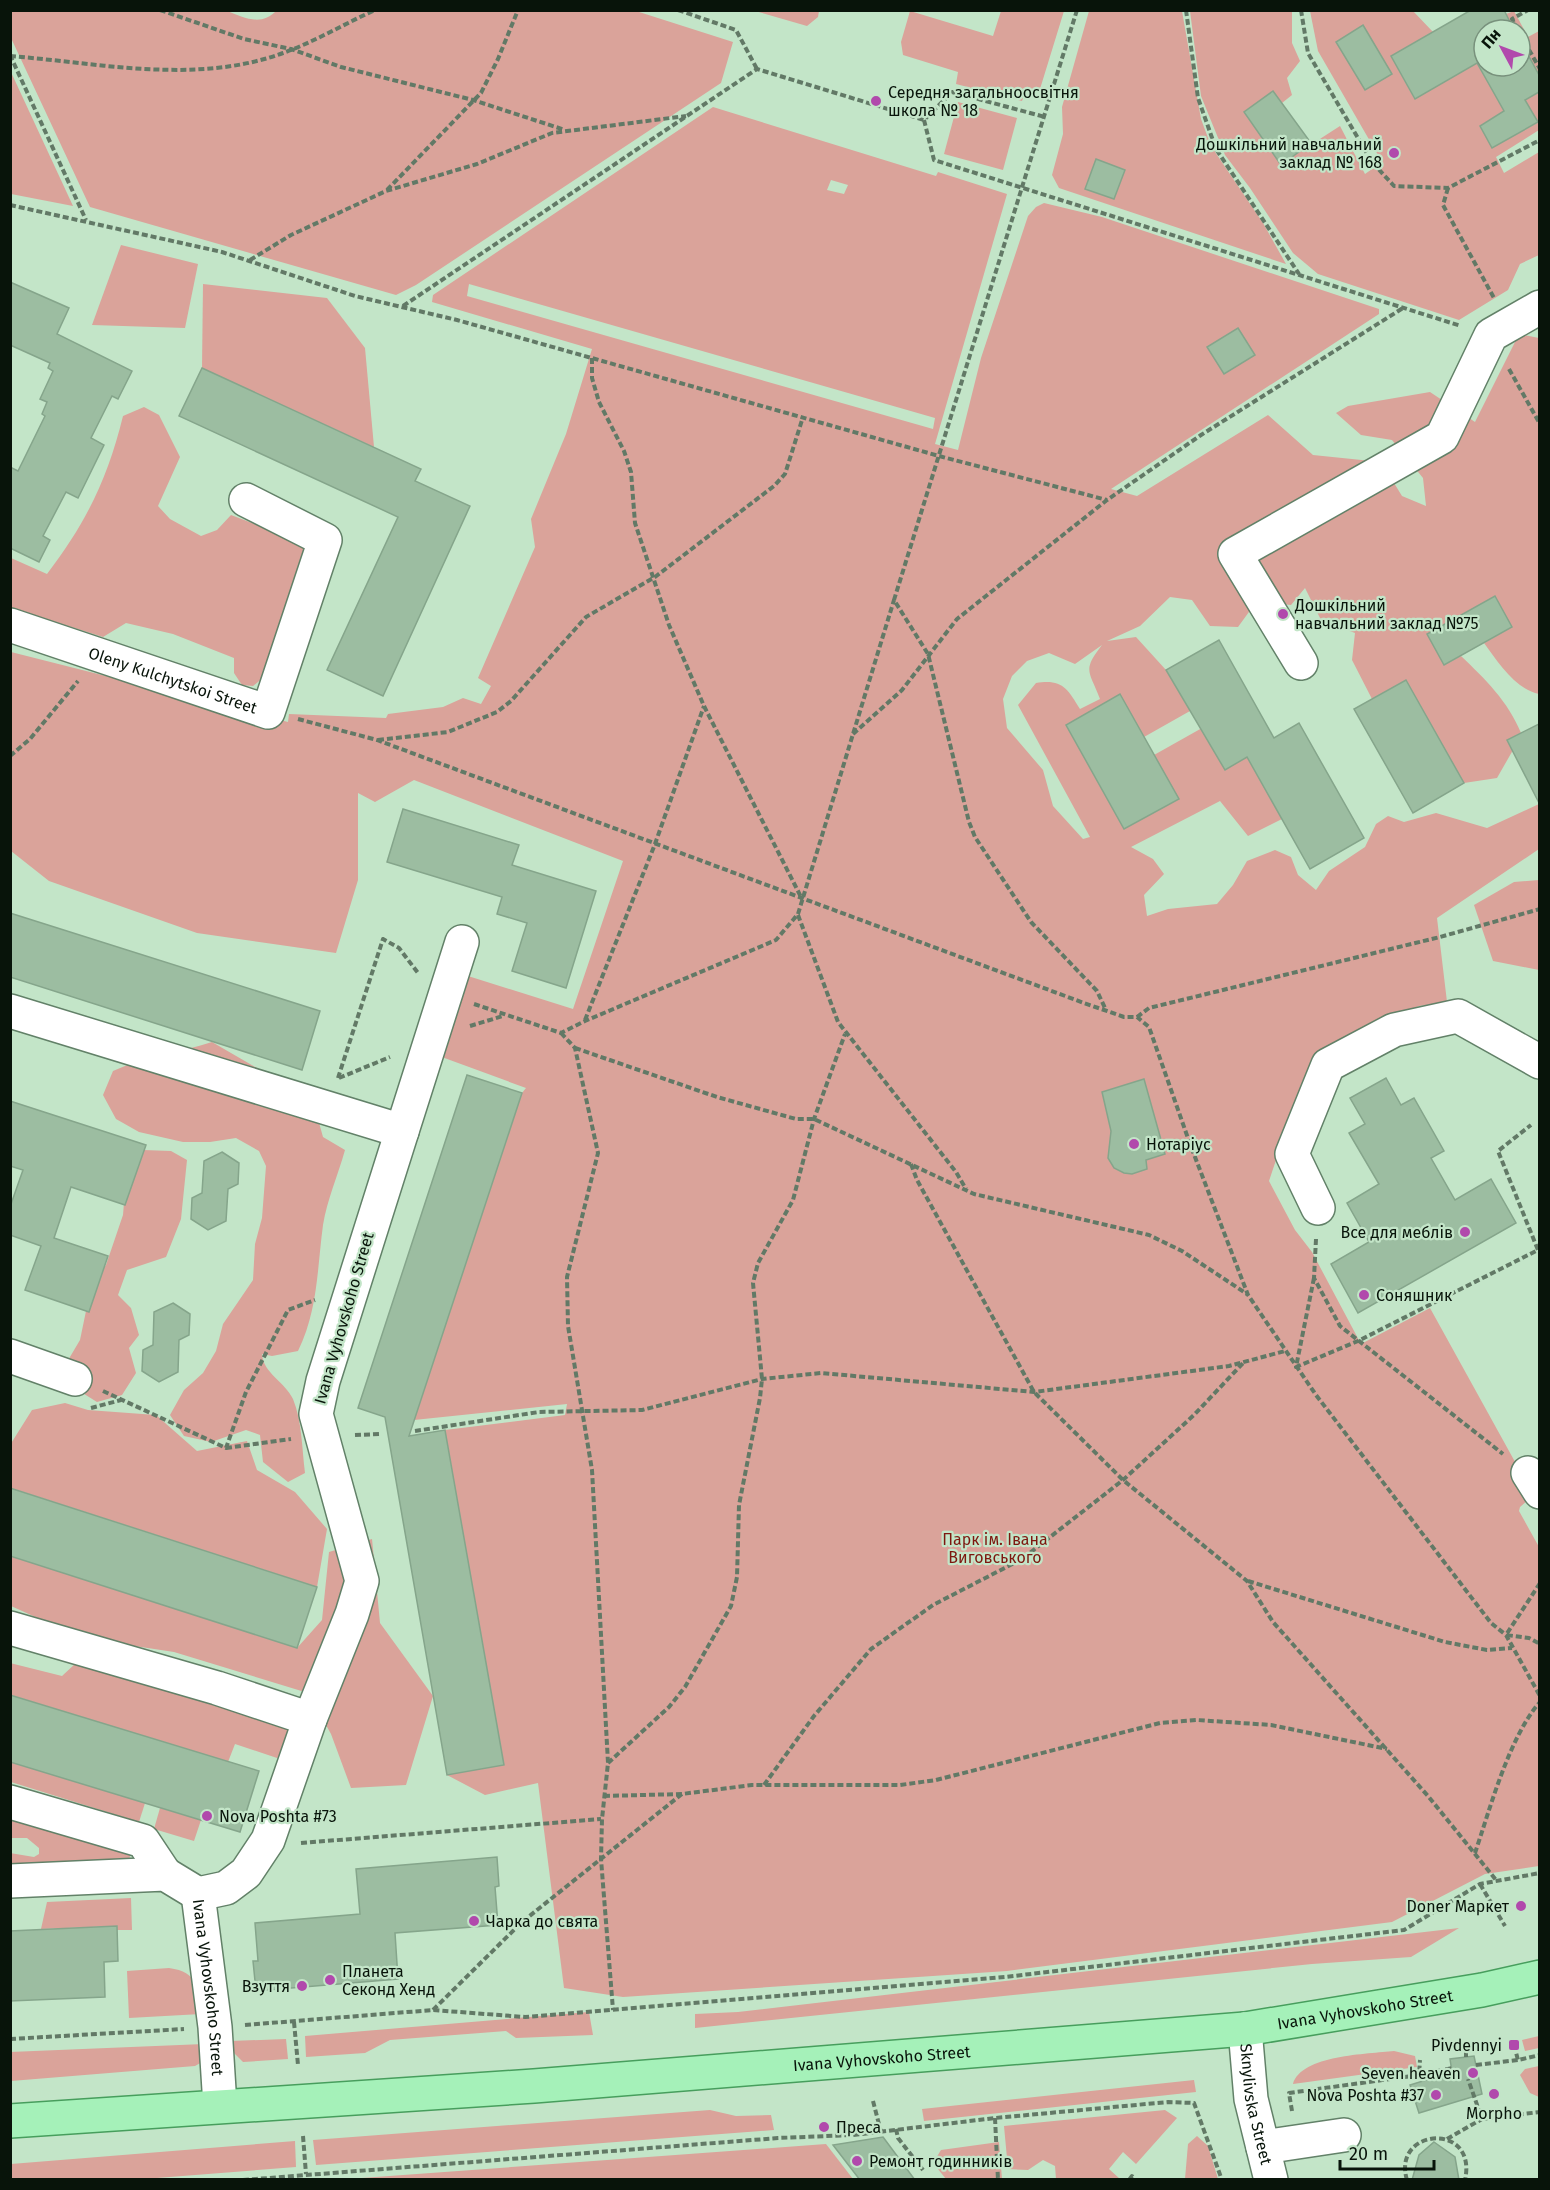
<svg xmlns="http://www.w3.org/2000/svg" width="1550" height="2190" font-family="'Fira Sans',sans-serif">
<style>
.green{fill:#daa39a;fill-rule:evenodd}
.building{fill:#9cbda1;stroke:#85a58b;stroke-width:1.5}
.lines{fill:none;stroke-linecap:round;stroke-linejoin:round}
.minor-casing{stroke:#628168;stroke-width:36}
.major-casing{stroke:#479e5d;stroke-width:36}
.path{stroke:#627966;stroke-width:4;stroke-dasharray:6 3;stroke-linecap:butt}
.minor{stroke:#fff;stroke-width:33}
.major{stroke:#a5f1b9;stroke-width:33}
.poi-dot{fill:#b149ac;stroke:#c3e5c8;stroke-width:2}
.labels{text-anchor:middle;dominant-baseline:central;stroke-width:4.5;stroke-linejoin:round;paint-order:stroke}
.poi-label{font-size:16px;fill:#08140a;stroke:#c3e5c8;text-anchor:start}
.street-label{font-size:16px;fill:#08140a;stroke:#c3e5c8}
.park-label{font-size:16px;fill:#7d170f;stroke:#c3e5c8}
</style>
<rect width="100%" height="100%" fill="#c3e5c8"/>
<g class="green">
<path d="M225 10C245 18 261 27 277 10L636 11 733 42 721 83 416 285 396 295 90 207 11 38V11Z"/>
<path d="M755 11H819L818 17 807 26Z"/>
<path d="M910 11 993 36 1001 11H1064L1040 89H1026L1022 101 956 84 958 72 903 55 901 42Z"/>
<path d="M1089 11H1182L1201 119 1211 146 1263 223 1286 264 1059 188 1052 175 1063 134 1062 107Z"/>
<path d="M1190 11H1292V43L1300 61 1287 78 1292 95 1282 103 1273 91 1244 112 1281 164 1340 126 1365 174 1382 162 1318 51 1310 11H1413L1433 32 1391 56 1414 98 1477 63 1504 111 1480 126 1492 148 1537 123 1525 100 1539 92V130L1496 157 1504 173 1539 152V255L1520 264 1508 290 1459 320 1318 274 1293 253 1250 188 1225 155 1201 96Z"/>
<path d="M1514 11 1528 37 1539 31V75L1520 40V30H1514L1506 14Z"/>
<path d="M10 70 73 206 11 194Z"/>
<path d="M958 102 1017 118 1003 170 944 154Z"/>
<path d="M713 107 936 176 938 172 1007 194 935 444 958 450 981 358 1028 216 1036 207 1044 203 1102 217 1379 309V314L1111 489 1137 496 1268 415 1313 455 1381 462 1402 496 1426 506 1423 478 1392 440 1361 435 1336 413 1348 406 1430 392 1475 422 1519 334 1539 338V694C1515 689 1498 662 1484 643L1512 627 1495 596 1427 634 1444 665 1461 656C1485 679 1508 701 1521 733L1507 740 1513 750 1497 778 1464 783 1406 680 1372 699 1352 660 1355 633 1321 620 1305 588 1291 605 1272 603 1254 605 1238 627 1210 626 1192 600 1170 597 1140 626 1107 641 1136 637 1166 670 1190 711 1144 737 1120 695 1066 725 1124 829 1178 799 1154 755 1202 728 1225 770 1247 757 1282 819 1248 836 1220 801 1131 847 1153 859 1164 874 1144 895 1147 916 1168 909 1217 904 1233 885 1247 861 1275 850 1291 857 1298 875 1316 890 1329 871 1365 847 1376 824 1388 816 1404 822 1436 813 1487 828 1539 804V849L1437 918 1447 1002 1419 1006 1353 1032 1327 1049 1292 1112 1269 1181 1295 1230 1312 1252 1361 1344 1430 1308 1530 1489 1527 1501 1520 1507 1519 1511 1539 1547V1866L1485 1874 1392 1922 1007 1971 623 1997 564 1988 538 1783 485 1795 447 1775 503 1764 445 1430 565 1415 567 1404 414 1420 522 1093 526 1088 439 1056 468 976 573 1009 623 861 414 780 375 802 358 793V880L336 953 197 933 49 881 11 851V652L288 722 289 714 386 718 388 714 443 707 463 698 481 704 491 686 478 678 535 547 531 519 566 434 592 349 432 302 433 295ZM831 180 848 185 844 194 827 190ZM469 284 935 418 933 429 467 296ZM1102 645C1082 671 1089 670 1100 699L1080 709C1067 688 1062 679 1036 683L1018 705 1090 837 1083 839 1053 806 1043 770 1007 728 1003 699 1012 676 1027 661 1049 653 1075 664Z"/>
<path d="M121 245 198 264 185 328 92 325Z"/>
<path d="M203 284 327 298 365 348 374 447 202 368Z"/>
<path d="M144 407 159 415 180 457 158 506 170 519 201 536 217 530 231 515 279 533 310 553 264 677 253 686 242 685 234 673V658L173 634 126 623 103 637 11 608V558L47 574C86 523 108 478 123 416Z"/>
<path d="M1539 880V970L1493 961 1474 905 1514 882Z"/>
<path d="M212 1042 283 1083 316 1112 323 1137 345 1150C338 1175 327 1200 323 1225 317 1270 318 1310 298 1351L272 1356 262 1354C263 1373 285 1382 293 1399 302 1421 302 1449 305 1473L288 1482 263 1462 260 1435 246 1430 211 1442 184 1436 170 1415 184 1390 203 1373 216 1351 223 1324 253 1280 255 1244 262 1218 266 1166 259 1151 236 1138 210 1142H183L139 1132 116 1119 103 1095 113 1071C145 1056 179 1053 212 1042Z"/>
<path d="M143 1150 171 1151 187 1160 181 1219 166 1257 127 1270 118 1295 131 1308 139 1335 129 1348 136 1373 122 1395 97 1402 73 1387 67 1362 80 1340 91 1287 106 1265 123 1215 126 1178Z"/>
<path d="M65 1403 88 1410 156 1415 197 1451 247 1441 257 1470 295 1492 327 1529 317 1587 11 1488 10 1445 32 1410Z"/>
<path d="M372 1539 380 1623 433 1696 406 1785 351 1788 331 1734 308 1693 174 1652 82 1638 11 1606V1556L297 1648 322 1620 329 1552Z"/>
<path d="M10 1663 62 1676 76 1663 281 1724 289 1732 281 1755 277 1758 235 1744 228 1762 11 1695Z"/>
<path d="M11 1762 145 1803 139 1822 11 1782Z"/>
<path d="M160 1808 201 1820 194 1841 154 1829Z"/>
<path d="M11 1819 132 1846 129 1861 11 1867 10 1853 34 1857 39 1854V1848L27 1838H11Z"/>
<path d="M131 1898 132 1930H117L116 1926 41 1929 47 1902Z"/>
<path d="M1459 1928 1411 1957 1312 1964 695 2028V2014L738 2012Z"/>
<path d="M169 1968C199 1972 197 1988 201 2014L129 2018 127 1971Z"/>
<path d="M589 2012 593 2035 516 2038 506 2031 390 2040 365 2053 306 2057 305 2036Z"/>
<path d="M1539 2036V2048L1525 2051 1522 2040Z"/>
<path d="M286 2039 288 2059 243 2062 231 2050 230 2041Z"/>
<path d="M204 2044 202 2062 195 2066 11 2081 10 2052Z"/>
<path d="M1394 2051 1415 2056 1417 2067 1293 2084C1301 2055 1368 2054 1394 2051Z"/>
<path d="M1539 2066H1540L1539 2097 1530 2093 1520 2075 1525 2069Z"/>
<path d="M1194 2080 1196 2092 924 2121 922 2109Z"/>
<path d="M710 2110 736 2116 771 2115 774 2130 316 2165 313 2140Z"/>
<path d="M1165 2110 1177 2118 1136 2164 1123 2152 1109 2169 1120 2179H1056L1055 2166 1043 2160 1028 2170 1008 2169 1004 2126Z"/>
<path d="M1197 2136 1208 2146 1218 2179H1185L1188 2144Z"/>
<path d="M295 2141 296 2167 144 2179H11V2164Z"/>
<path d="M999 2142 1002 2179H946L933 2163 941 2150Z"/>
<path d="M826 2144 853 2179H348Z"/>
</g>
<g class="building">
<path d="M1471 10H1504L1514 30H1484V66H1520V40L1539 75V92L1525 100 1538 122 1492 148 1480 126 1504 111 1477 63 1415 99 1391 56Z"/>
<path d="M1363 25 1392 74 1365 90 1336 42Z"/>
<path d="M1273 91 1311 143 1281 165 1244 112Z"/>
<path d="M1096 159 1125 170 1114 199 1085 189Z"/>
<path d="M10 282 69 308 57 334 132 371 118 399 112 396 91 438 104 445 78 498 66 492 43 536 50 540 39 562 10 548V467L18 471 45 416 42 414 47 402 40 399 53 371 48 368 50 363 10 345Z"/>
<path d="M1238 328 1255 355 1224 374 1207 347Z"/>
<path d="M202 368 421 469 415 481 470 506 383 696 327 670 398 517 179 416Z"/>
<path d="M1495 596 1512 627 1444 665 1427 634Z"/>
<path d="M1219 640 1274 738 1299 723 1364 838 1310 869 1247 757 1225 770 1166 670Z"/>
<path d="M1406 680 1464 783 1413 813 1354 709Z"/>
<path d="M1120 694 1179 799 1124 829 1066 725Z"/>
<path d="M1539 724V803L1507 740Z"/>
<path d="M403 809 519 845 512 865 596 891 566 988 512 971 527 923 497 914 502 897 387 862Z"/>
<path d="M10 913 320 1011 302 1070 10 977Z"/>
<path d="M467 1075 522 1093 409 1436 445 1430 504 1765 447 1775 385 1417 358 1408Z"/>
<path d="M1386 1078 1401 1105 1414 1098 1444 1151 1431 1158 1455 1200 1491 1179 1516 1223 1358 1313 1331 1264 1369 1242 1347 1203 1379 1184 1349 1133 1365 1124 1350 1098Z"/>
<path d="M1144 1079 1165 1154 1146 1160 1147 1169 1132 1174 1124 1173 1114 1168 1108 1158 1111 1131 1102 1092Z"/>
<path d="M10 1101 146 1145 125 1205 71 1187 54 1238 108 1256 89 1312 25 1290 41 1246 10 1235V1207L23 1170 10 1166Z"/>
<path d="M222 1152 239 1163 238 1184 228 1189 226 1221 208 1230 191 1219 192 1198 202 1193 204 1161Z"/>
<path d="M173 1303 190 1314 189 1335 179 1340 178 1372 159 1382 142 1371 143 1350 153 1345 154 1312Z"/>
<path d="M10 1488 317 1587 297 1648 10 1556Z"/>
<path d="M10 1695 259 1771 240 1832 10 1762Z"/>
<path d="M497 1857 499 1886 495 1887 498 1925 395 1933 398 1979 256 1991 253 1961H258L255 1923 360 1914 356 1869Z"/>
<path d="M117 1926 118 1961 104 1962 105 1997 10 2001V1931Z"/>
<path d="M1474 2056 1482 2094 1419 2113 1410 2085 1452 2072 1450 2059Z"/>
<path d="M883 2137 915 2180H860L833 2145Z"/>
<path d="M1434 2142 1455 2157 1459 2180H1412L1419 2155Z"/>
</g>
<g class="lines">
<g class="minor-casing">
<g id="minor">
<path id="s1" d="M10 625 268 712 325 540 246 500"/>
<path d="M1301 663 1235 554 1442 437 1491 335 1540 307"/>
<path d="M10 1011 402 1131 323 1381 316 1414 362 1581 352 1614 310 1719 268 1840 246 1873 226 1888 198 1894"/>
<path d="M402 1131 462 942"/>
<path d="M1318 1208 1292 1154 1328 1065 1394 1030 1458 1016 1540 1062"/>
<path d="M10 1356 75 1379"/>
<path d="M1528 1473 1540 1492"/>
<path d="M10 1628 217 1688 310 1719"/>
<path d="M10 1802 143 1841 165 1874"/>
<path d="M10 1881 165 1874 198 1894"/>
<path id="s2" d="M198 1894 215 2027 220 2106"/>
<path id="s3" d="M1245 2029 1251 2099 1271 2180"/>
<path d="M1263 2147 1344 2135"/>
</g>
</g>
<g class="major-casing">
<g id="major">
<path id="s4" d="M10 2121 534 2086 1245 2029 1482 1990 1540 1977"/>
</g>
</g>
<g class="path">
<path d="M160 10 244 39 291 49 341 67 473 100 565 130"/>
<path d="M678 10 736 30 757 69"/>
<path d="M1077 10 894 600 928 654 969 822 975 837 1031 922 1097 991 1105 1008"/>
<path d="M1186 10 1198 98 1216 149 1299 274"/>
<path d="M1301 10 1308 53 1372 162 1394 186 1448 188 1540 140"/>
<path d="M1518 30 1512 19 1528 10"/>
<path d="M1520 34 1540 69"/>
<path d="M10 55 86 220"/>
<path d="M10 56C100 63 196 85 283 53 314 42 344 24 375 10"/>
<path d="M924 120 934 160 1461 326"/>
<path d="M1448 188 1443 205 1494 298"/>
<path d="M387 190 481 93 498 59 518 10"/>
<path d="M10 205 222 252 355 296 457 320 939 456 1107 500"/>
<path d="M250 260 291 235 386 191 477 164 552 133 686 116"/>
<path d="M403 306 757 69 924 120 952 92 1045 117"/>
<path d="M592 358V378L599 402 624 451 631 472 635 523 669 625 704 706 802 899"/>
<path d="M1509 369 1540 424"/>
<path d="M298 719 377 740 1084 1003 1124 1017H1137L1149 1027 1190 1144 1248 1295 1316 1395 1491 1623 1506 1635 1540 1696"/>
<path d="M853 734 902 690 957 619 1107 500 1201 435 1403 308"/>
<path d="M378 740 448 732 497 712 511 701 586 617 655 577 774 486 785 474 803 417"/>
<path d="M10 756 30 739 78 681"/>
<path d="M798 915 838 1022 956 1172 966 1189"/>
<path d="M474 1004 561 1033 585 1021 776 940 798 914 894 600"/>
<path d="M1137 1017 1149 1008 1440 937 1540 909"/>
<path d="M585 1020 655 844 704 706"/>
<path d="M470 1026 503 1016"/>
<path d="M561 1033 575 1048 598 1153 567 1277 568 1326 592 1470 608 1763 602 1819 601 1859 613 2010"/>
<path d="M575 1048 717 1097 796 1119H814L974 1194 1149 1235 1182 1251 1247 1294"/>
<path d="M338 1078 383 939 399 948 418 973"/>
<path d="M339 1078 390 1057"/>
<path d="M911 1164 917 1180 1034 1392 1123 1480 1247 1581 1273 1622 1428 1796 1496 1880"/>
<path d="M1316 1239 1314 1278 1340 1326 1503 1454"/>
<path d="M1314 1278 1296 1367 1358 1341 1538 1250 1498 1151 1531 1125"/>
<path d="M103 1391 226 1448 246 1392 288 1310 315 1300"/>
<path d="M91 1408 121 1400"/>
<path d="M415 1431 539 1412 642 1410 762 1379 821 1373 1034 1392 1229 1366 1285 1351"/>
<path d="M355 1435 380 1434"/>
<path d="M226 1448 291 1439"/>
<path d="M1248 1581 1445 1642 1487 1650 1512 1648"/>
<path d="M1540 1583 1506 1635 1529 1638 1540 1644"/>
<path d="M608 1763 669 1707 685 1687 731 1606 737 1577 739 1505 760 1398 762 1379 753 1283 758 1263 793 1200 814 1119 845 1034"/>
<path d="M764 1785 814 1716 871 1649 933 1605 1022 1559 1123 1480 1194 1415 1244 1362"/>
<path d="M604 1796 682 1794 752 1785H900L936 1780 1160 1723 1197 1720 1271 1725 1387 1749"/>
<path d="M301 1843 601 1819"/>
<path d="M1475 1853C1490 1809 1509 1737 1540 1702"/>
<path d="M1480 1884 1505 1926"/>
<path d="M433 2010 522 1922 682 1794"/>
<path d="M294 2022 298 2065"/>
<path d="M245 2025 433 2010 525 2017 1005 1977 1404 1930 1480 1884 1540 1873"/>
<path d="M10 2039 184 2029"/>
<path d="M1514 2045 1518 2060 1540 2055"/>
<path d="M1466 2052V2057"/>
<path d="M1476 2065 1518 2060"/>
<path d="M1419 2075 1452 2068"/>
<path d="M873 2101 881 2132"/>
<path d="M1292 2111 1289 2093 1419 2075 1420 2060"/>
<path d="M995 2118 998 2180"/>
<path d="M1482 2119 1540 2112"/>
<path d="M896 2129 898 2138 923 2170"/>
<path d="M303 2136 306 2174"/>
<path d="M1447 2139 1482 2119 1468 2079"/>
<path d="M243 2180 778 2138 853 2135 995 2118 1168 2102 1194 2103 1222 2180"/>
<path d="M1129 2180 1132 2176 1135 2180"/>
<path d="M1407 2180C1391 2128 1478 2121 1465 2180"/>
</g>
<use href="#minor" class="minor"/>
<use href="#major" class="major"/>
</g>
<g class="poi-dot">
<circle cx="876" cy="101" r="6"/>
<circle cx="1394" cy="153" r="6"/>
<circle cx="1283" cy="614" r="6"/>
<circle cx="1134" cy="1144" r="6"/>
<circle cx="1465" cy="1232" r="6"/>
<circle cx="1364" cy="1295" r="6"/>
<circle cx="207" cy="1816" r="6"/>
<circle cx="1521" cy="1906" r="6"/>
<circle cx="474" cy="1921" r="6"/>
<circle cx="330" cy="1980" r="6"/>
<circle cx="302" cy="1986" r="6"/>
<rect x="1508" y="2039" width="12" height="12" rx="3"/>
<circle cx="1473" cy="2073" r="6"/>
<circle cx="1494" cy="2094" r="6"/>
<circle cx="1436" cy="2095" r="6"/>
<circle cx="824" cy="2127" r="6"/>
<circle cx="857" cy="2161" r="6"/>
</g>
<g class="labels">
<g class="poi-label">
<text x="888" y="92">Середня загальноосвітня<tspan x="888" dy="18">школа № 18</tspan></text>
<text x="1382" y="144" text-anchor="end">Дошкільний навчальний<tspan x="1382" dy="18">заклад № 168</tspan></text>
<text x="1295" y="605">Дошкільний<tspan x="1295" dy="18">навчальний заклад №75</tspan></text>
<text x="1146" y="1144">Нотаріус</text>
<text x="1453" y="1232" text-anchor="end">Все для меблів</text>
<text x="1376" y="1295">Соняшник</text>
<text x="219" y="1816">Nova Poshta #73</text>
<text x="1509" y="1906" text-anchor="end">Doner Маркет</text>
<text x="486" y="1921">Чарка до свята</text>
<text x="342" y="1971">Планета<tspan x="342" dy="18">Секонд Хенд</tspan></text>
<text x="290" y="1986" text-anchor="end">Взуття</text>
<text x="1502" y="2045" text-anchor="end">Pivdennyi</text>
<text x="1461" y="2073" text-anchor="end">Seven heaven</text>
<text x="1424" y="2095" text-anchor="end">Nova Poshta #37</text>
<text x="1494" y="2113" text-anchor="middle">Morpho</text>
<text x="836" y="2127">Преса</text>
<text x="869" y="2161">Ремонт годинників</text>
</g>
<g class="street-label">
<text stroke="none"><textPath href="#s1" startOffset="172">Oleny Kulchytskoi Street</textPath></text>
<text transform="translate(344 1318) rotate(-74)">Ivana Vyhovskoho Street</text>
<text stroke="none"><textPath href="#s2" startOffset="94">Ivana Vyhovskoho Street</textPath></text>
<text stroke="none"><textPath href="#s4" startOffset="1360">Ivana Vyhovskoho Street</textPath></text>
<text stroke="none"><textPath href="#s4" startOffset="874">Ivana Vyhovskoho Street</textPath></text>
<text stroke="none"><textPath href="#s3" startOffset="76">Sknylivska Street</textPath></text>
</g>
<g class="park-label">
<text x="995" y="1539">Парк ім. Івана<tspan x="995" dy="18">Виговського</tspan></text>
</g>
</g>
<rect width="1550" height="2190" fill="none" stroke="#08140a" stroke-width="24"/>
<g transform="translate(1502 48) rotate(311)"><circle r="28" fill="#c3e5c8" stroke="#78917c" stroke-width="1.5"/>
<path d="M0-4.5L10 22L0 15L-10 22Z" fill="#b149ac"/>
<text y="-9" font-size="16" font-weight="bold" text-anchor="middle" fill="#08140a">Пн</text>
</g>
<path d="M1340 2160v9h94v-9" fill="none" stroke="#08140a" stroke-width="3"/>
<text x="1349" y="2160" font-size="18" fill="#08140a" stroke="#c3e5c8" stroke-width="4.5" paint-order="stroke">20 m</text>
</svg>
